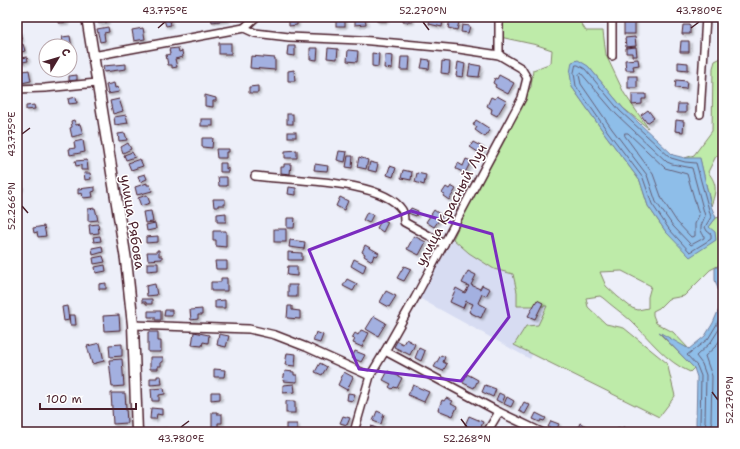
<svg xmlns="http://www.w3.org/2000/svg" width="740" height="449" font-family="'Shantell Sans',sans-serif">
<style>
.built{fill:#d7dcf2}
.green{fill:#beeba9;stroke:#84856a;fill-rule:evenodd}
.water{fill:#8ebee9;stroke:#737e9d}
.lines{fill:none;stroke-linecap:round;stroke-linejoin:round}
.shore{stroke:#655f77;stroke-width:1}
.building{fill:#a3b0e0;stroke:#4a1f2b;filter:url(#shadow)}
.street-casing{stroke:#4a1f2b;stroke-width:10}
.secondary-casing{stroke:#4a1f2b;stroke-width:13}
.street{stroke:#fff;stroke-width:7}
.secondary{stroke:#fff;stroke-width:10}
.marked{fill:none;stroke:#7b2cbf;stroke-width:3;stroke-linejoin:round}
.ticks{fill:none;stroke:#4a1f2b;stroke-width:1.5}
.labels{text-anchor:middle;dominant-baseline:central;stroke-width:3;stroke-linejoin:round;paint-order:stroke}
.street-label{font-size:14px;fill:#4a1f2b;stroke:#fff}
.neatline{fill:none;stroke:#4a1f2b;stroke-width:1.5}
.ticks-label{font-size:10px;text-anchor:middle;fill:#4a1f2b}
</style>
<defs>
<filter id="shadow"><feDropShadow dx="2" dy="2" stdDeviation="1" flood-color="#0004"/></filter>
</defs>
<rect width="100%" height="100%" fill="#edeff9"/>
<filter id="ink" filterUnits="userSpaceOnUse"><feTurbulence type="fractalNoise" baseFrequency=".025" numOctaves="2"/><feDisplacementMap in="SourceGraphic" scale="8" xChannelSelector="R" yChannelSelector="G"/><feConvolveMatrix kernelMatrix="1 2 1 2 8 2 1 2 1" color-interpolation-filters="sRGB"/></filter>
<g filter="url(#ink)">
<path class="built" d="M453 239 558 302 530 359 419 298Z"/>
<g class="green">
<path d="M499 17H577L586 31H603L606 55 624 93 648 128 623 108 588 66 572 87 605 134 640 181 648 206 666 232 709 227 716 218 723 216V263L710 270 684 296 668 299 659 308 653 311V315L656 323 673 332 689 349 660 334 694 368 690 372C666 362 649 338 630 320 622 313 612 306 603 298L600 296 586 298 588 307 606 324 624 328 667 363 675 396 659 417 514 345 526 326 538 325 547 306H517V292L513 274 494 269 469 253 453 239 487 165 522 98 531 87 533 70 551 63 552 50 537 45 500 37ZM622 271 651 286 648 297V308L638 310 632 308 618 297 606 286 600 272Z"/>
<path d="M723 57V155L716 156 708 172C718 185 716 191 711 206L700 159 685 158 694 155 712 131 713 68 715 61Z"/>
</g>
<g class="water">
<path d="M578 60 588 66 623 108 673 155 685 158H700L711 206 716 218 709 227 715 232 716 240 690 257 666 232 648 206 640 181 605 134 572 87 570 73 572 62Z"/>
<path d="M723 264V432H699L696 424 697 377 694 368 659 332 689 349 705 336 713 323 719 309 720 295 715 280V268Z"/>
</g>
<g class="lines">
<g class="shore">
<path d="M576 65H578L585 69 620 111 671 158 685 162 696 163 711 217 705 227 707 231 711 234V239L690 252 669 229 652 204 643 178 608 132 576 86 574 73Z"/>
<path d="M581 73 616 114 667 162 672 164 692 168 705 216C702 224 698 228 704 236V238L691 245 673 226 656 202 647 175 612 129 581 84 579 75Z"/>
<path d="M625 133H628L665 168 687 174 699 215 695 224V236L691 237 677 222 662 199 653 174 625 136Z"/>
<path d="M703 432 700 423 701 376 697 366 687 355 708 339 717 324 723 306"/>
<path d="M708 432 705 422 706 375 702 364 696 356 711 342 723 323"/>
<path d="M714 432 711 421 712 376 705 356 716 346 723 335"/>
</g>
</g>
<g class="building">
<path d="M59 17H67V22L59 23Z"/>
<path d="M97 17H106L107 22 98 23Z"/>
<path d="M163 17H169L171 25 166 26Z"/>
<path d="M211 17H228V20L212 22Z"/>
<rect x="336" y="17" width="9" height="9"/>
<path d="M355 17H365L366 24 355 25Z"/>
<rect x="377" y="17" width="9" height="4"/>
<rect x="403" y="17" width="9" height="5"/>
<path d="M430 17 443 18 442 27 429 24Z"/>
<path d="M289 20H297V25L289 26Z"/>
<path d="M450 20 459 22 457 30 448 28Z"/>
<rect x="624" y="20" width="11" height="14"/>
<path d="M462 25 470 26 468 33 461 32Z"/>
<path d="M683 25H690V34H682Z"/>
<path d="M108 27 109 32 104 33 105 41 100 42 97 29Z"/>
<path d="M143 28 145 39 134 41 132 30Z"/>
<path d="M19 31 22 40 17 42V32Z"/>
<path d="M70 36 72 48 70 49V46H64L62 37Z"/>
<path d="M635 37 636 46 626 47 625 38Z"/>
<path d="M681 41H689V52H680Z"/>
<rect x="219" y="43" width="12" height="11"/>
<path d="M23 44 25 51 17 53V46Z"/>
<path d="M288 46H295V56L287 55Z"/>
<path d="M636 47 637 56H632V53H626V48Z"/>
<path d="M178 48 179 52 182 51 183 57 175 59 177 67 172 68V65H168L166 55 170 54 169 49Z"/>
<path d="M310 48H318L317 60 310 59Z"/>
<path d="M328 48 338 49 337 59 327 58Z"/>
<path d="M348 50 358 51 357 62 347 61Z"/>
<path d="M372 53 379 54 378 67 372 66Z"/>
<path d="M21 55 22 58 27 57 28 61 17 63V56Z"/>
<path d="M385 55 393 56 392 69 384 68Z"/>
<path d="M251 56 275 58V70L250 68Z"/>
<path d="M401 57H410L409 70H400Z"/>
<path d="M423 59 430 60 429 69 421 68Z"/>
<path d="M638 59 639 65 633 66 634 70H626L625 60Z"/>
<path d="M442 61 450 62 449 74 441 73Z"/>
<path d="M458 62 465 64 463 77 456 76Z"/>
<path d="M678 62 688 63V70L678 69Z"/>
<path d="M126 64V69L104 72 103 66Z"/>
<path d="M470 64 481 66 479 77 468 76Z"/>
<path d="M29 70 31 81 17 84V72Z"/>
<path d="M294 70 295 81H288V71Z"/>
<path d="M77 75V80L69 81V76Z"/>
<path d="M499 75 514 83 508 94 495 87 496 85 493 83 495 78 497 79Z"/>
<rect x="628" y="76" width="9" height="12"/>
<path d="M676 80 687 81 686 89 675 88Z"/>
<path d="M114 83 115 88 118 87 119 92 108 94 106 85Z"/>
<path d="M258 86V93H249V87Z"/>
<path d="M632 94H646V99H642V104L632 105Z"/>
<path d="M205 95 216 98V101H213V107L205 106Z"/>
<path d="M497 96 506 101 497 116 491 113 492 109 487 106 491 97 495 99Z"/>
<path d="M76 97 77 103 69 104 68 99Z"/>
<path d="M119 99 123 111 113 114 110 101Z"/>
<path d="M678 104H686V113H677Z"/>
<path d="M34 105 35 109 26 110V106Z"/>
<path d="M648 110 654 118 647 123 641 115Z"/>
<rect x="287" y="114" width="6" height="10"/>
<path d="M126 115 128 123 115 125 114 117Z"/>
<rect x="201" y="119" width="12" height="7"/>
<path d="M74 120 76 125 80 124 83 134 72 137 70 128 72 127 71 121Z"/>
<path d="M476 120 490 129 485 137 475 130 477 127 473 125Z"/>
<path d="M676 120 684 121 683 132 675 131Z"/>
<rect x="288" y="132" width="8" height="5"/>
<path d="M125 133 127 140 119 141 118 134Z"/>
<path d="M202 138H213L212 148 202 147Z"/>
<path d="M83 140 85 152 70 155 69 149 75 148 74 142Z"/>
<path d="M473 142 484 148 481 154 470 147Z"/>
<path d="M128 143 131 149 123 153 121 147Z"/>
<path d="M216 149H229V152H226V158H217Z"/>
<path d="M297 150V158H285V151Z"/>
<path d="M339 151 347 152 345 162 337 160Z"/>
<path d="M132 152 135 157 126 160 124 155Z"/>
<path d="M348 156H353L352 168 346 167Z"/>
<path d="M359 157 368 160 366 169 357 167Z"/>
<path d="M140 159 143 166 131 170 128 163Z"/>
<path d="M466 159 471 161 465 173 456 169 458 163 463 166Z"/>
<path d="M87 160 88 170H81V165L76 166 75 161Z"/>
<path d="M370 162 378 164 376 172 368 170Z"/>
<path d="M220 163H226V169L228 168V172H220Z"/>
<path d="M284 164H291L290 174 281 173V167H284Z"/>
<path d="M315 164 328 166 327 171 314 170Z"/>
<path d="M390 166 396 168 393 177 387 175Z"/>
<path d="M403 170 412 172 411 180 401 178Z"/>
<path d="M84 173H90L91 179 85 180Z"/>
<path d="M417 173 426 175 424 185 415 182Z"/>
<path d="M145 174 147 179 140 182 138 176Z"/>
<path d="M218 177H227V186H219Z"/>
<path d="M17 178H20L21 189H17Z"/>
<path d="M147 183V185H150L152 191 137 195 135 187Z"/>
<path d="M451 186 456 189 449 200 443 196 444 194 442 193 446 187 449 189Z"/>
<path d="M95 187V191L92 192 93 197 83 198 82 193 78 194V189Z"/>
<path d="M289 187 296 188V195L288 194Z"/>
<path d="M147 195 150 203 141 206 138 198Z"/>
<path d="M340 197 348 201 344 210 336 206Z"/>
<path d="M213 199H225V205H218V207H214Z"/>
<path d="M95 208 98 220 88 221V209Z"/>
<path d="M411 208 418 211 416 216 408 213Z"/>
<path d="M434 210 442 216 434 227 426 222Z"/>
<path d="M151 211 153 222 145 223 143 212Z"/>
<path d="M367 212 373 215 369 223 363 220Z"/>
<path d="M226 213V222H217V214Z"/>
<path d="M287 218H295L294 228H287Z"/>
<path d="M382 219 388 222 383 232 377 228Z"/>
<path d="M155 223 156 229 147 231 146 225Z"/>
<path d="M98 224 99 233 90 234 89 225Z"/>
<path d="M44 226 46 236 38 237 37 232 34 233 33 228Z"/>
<rect x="274" y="229" width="12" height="13"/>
<path d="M213 231H226V247L216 246V240H213Z"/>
<path d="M100 236 101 241 94 242 93 237Z"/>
<path d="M158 236V242L146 243V237Z"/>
<path d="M414 236 426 242 419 255 407 249Z"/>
<path d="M290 240 305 242 304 249 289 247Z"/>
<path d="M365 245 379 253 377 256 374 255 372 261 364 256 365 254 362 252Z"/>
<path d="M102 246 103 252 93 255 92 248Z"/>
<path d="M157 250H159V256H162V259L148 260 147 252H157Z"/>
<path d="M288 252 302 253V260H288Z"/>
<path d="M103 256 105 262 94 264 93 258Z"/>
<path d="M354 259 366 265 363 273 351 266Z"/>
<path d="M215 261H227V269H216Z"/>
<path d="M147 263H158V270L147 271Z"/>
<path d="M105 265 106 271 96 273 95 267Z"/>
<path d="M288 266H297V276L287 275Z"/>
<path d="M404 266 411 269 404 281 397 278Z"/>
<path d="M468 271 476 275 471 285 480 289 482 285 490 289 486 296 482 294 478 303 486 307 481 318 469 312 473 304 466 301 463 308 450 302 456 288 465 293 469 286 462 283Z"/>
<path d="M221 278H227V291H211V282H221Z"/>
<path d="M347 279 357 284 353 291 343 286Z"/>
<path d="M106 283V289H99V284Z"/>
<path d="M155 284 157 295 147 296 146 286Z"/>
<rect x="288" y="285" width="9" height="12"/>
<path d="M386 291 396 296 389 307 380 302Z"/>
<path d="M142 299H152V304H146V302H142Z"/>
<path d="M225 300V308H215V301Z"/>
<path d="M537 300 543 303 535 319 528 316Z"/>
<path d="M67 306 69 320 64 321 62 307Z"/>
<path d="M288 306H292V310L300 311V319L287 318Z"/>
<path d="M202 309V315H198V319L191 320 190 310Z"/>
<path d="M165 310H172V316H164Z"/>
<path d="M148 311H161V320H155V317H148Z"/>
<path d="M69 315H75L76 325H70Z"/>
<path d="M119 315 120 330 104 331 103 316Z"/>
<path d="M374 316 386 323 378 336 366 329Z"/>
<path d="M361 330 369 333 362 347 353 343 355 339 352 338 355 333 358 335Z"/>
<path d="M148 332H158V341H161V352H148Z"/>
<path d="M194 332 209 335 208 343 203 342 202 346 192 345Z"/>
<path d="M316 332 323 335 320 343 313 341Z"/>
<path d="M219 334 229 336 226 347 217 345Z"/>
<path d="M406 339 415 344 410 355 394 347 397 341 403 344Z"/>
<path d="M100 343 104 361 92 364 87 346Z"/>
<path d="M122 344V356L110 357 109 345Z"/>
<path d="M419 348 425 351 421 361 415 358Z"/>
<path d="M355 351 365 355 361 362 352 358Z"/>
<path d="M287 353 296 354 295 366 285 365Z"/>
<path d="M441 355 445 357 443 362 447 364 443 371 434 367Z"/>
<path d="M150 357H163V362H161V366H158V369H150Z"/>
<path d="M122 359 124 386 112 387 109 360Z"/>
<path d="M320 363 327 367 322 375 315 372Z"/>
<path d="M214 369 225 370 224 377H214Z"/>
<path d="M285 371 294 372V375H297V382L283 381Z"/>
<path d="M388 371 402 378 397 388 394 387 392 389 389 387 391 384 383 380Z"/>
<path d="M344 372 353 377 347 390 338 385Z"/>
<path d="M467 374 478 380 474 388 463 383Z"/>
<path d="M157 376H161L162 384 150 385V378H157Z"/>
<path d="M294 384 295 392 283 393V385Z"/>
<path d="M413 385 429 392 424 402 408 395Z"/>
<path d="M485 385 496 389 493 397 482 392Z"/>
<path d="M164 388 165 394 159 395V401H152L151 389Z"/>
<path d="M211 392H220V399L211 400Z"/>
<path d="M111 393H125L127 423 113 424Z"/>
<path d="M348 393 355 394 353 401 347 400Z"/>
<path d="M499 393 505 396 502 403 496 400Z"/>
<path d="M507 397 514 401 511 407 504 404Z"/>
<path d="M446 398 453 401 451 404 457 407 453 416 438 410 442 400 444 401Z"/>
<rect x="286" y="401" width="9" height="12"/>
<path d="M524 402 530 405 525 414 519 411Z"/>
<path d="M151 408 162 409V415L157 414 156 419H150Z"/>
<path d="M377 411 384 414 381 424 373 421Z"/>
<path d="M212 412H217V414H222V423H218V428H212Z"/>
<path d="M536 413 546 418 544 421 541 420 540 422 533 419Z"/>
<path d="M343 416 350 418 347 425 340 423Z"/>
<path d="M469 416 483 422 479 432 465 425Z"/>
<path d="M551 421 559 424 556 431 548 427Z"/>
<path d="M580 423 588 427 586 432H581L577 430Z"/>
<rect x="286" y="424" width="11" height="8"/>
<path d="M371 426 381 430 380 432H369Z"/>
<path d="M623 427 629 430 628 432H616L618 428 622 430Z"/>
<path d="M167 428V432H153V429Z"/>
</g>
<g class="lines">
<g class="street-casing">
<g id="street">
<path d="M499 17V55"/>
<path d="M612 17V56"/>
<path d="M244 28 256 17"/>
<path d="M93 56 244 28 255 33 289 37 360 40 459 49 499 55 521 68 527 78 522 98 415 298 385 351 370 376 354 432"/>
<path d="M17 89 45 88 97 83"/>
<path d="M700 114 706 17"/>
<path d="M255 176C290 181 382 179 402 210 404 213 404 218 404 222L444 244"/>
<path d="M133 325 249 329 275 335 306 347 370 376"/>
<path d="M385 351 499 412 541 432"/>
<path d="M487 432 499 412"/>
</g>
</g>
<g class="secondary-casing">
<path id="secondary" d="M87 17 126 260 133 325 137 432"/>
</g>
<use href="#street" class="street"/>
<use href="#secondary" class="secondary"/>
</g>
</g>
<path class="marked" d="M411 211 492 234 509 317 461 381 359 369 309 250Z"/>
<path class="ticks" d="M423 22 429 30M158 28 165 22M691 28 699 22M22 134 30 128M22 206 28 213M712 392 718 400M461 419 467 427M181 427 189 421"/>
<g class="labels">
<g class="street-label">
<text transform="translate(451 205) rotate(-62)">улица Красный Луч</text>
<text transform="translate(133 222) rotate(81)">улица Рябова</text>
</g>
</g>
<rect width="740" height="449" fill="none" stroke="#fff" stroke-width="44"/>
<g transform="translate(58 58) rotate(52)"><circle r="19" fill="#ffffff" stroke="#b7a5aa"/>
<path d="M0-3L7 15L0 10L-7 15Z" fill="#4a1f2b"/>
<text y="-6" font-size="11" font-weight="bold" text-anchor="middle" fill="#4a1f2b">С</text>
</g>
<path d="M40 403v6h96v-6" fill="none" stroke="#4a1f2b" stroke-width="2"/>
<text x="46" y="403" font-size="12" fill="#4a1f2b" stroke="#ffffff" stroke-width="3" paint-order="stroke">100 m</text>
<rect x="22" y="22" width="696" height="405" class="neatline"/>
<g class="ticks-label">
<text x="165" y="14">43.775°E</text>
<text x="423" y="14">52.270°N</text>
<text x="699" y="14">43.780°E</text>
<text transform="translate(11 134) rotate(-90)" y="4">43.775°E</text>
<text transform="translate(11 206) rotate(-90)" y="4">52.266°N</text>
<text transform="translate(729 400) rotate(-90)" y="4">52.270°N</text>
<text x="181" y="442">43.780°E</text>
<text x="467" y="442">52.268°N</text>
</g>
</svg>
